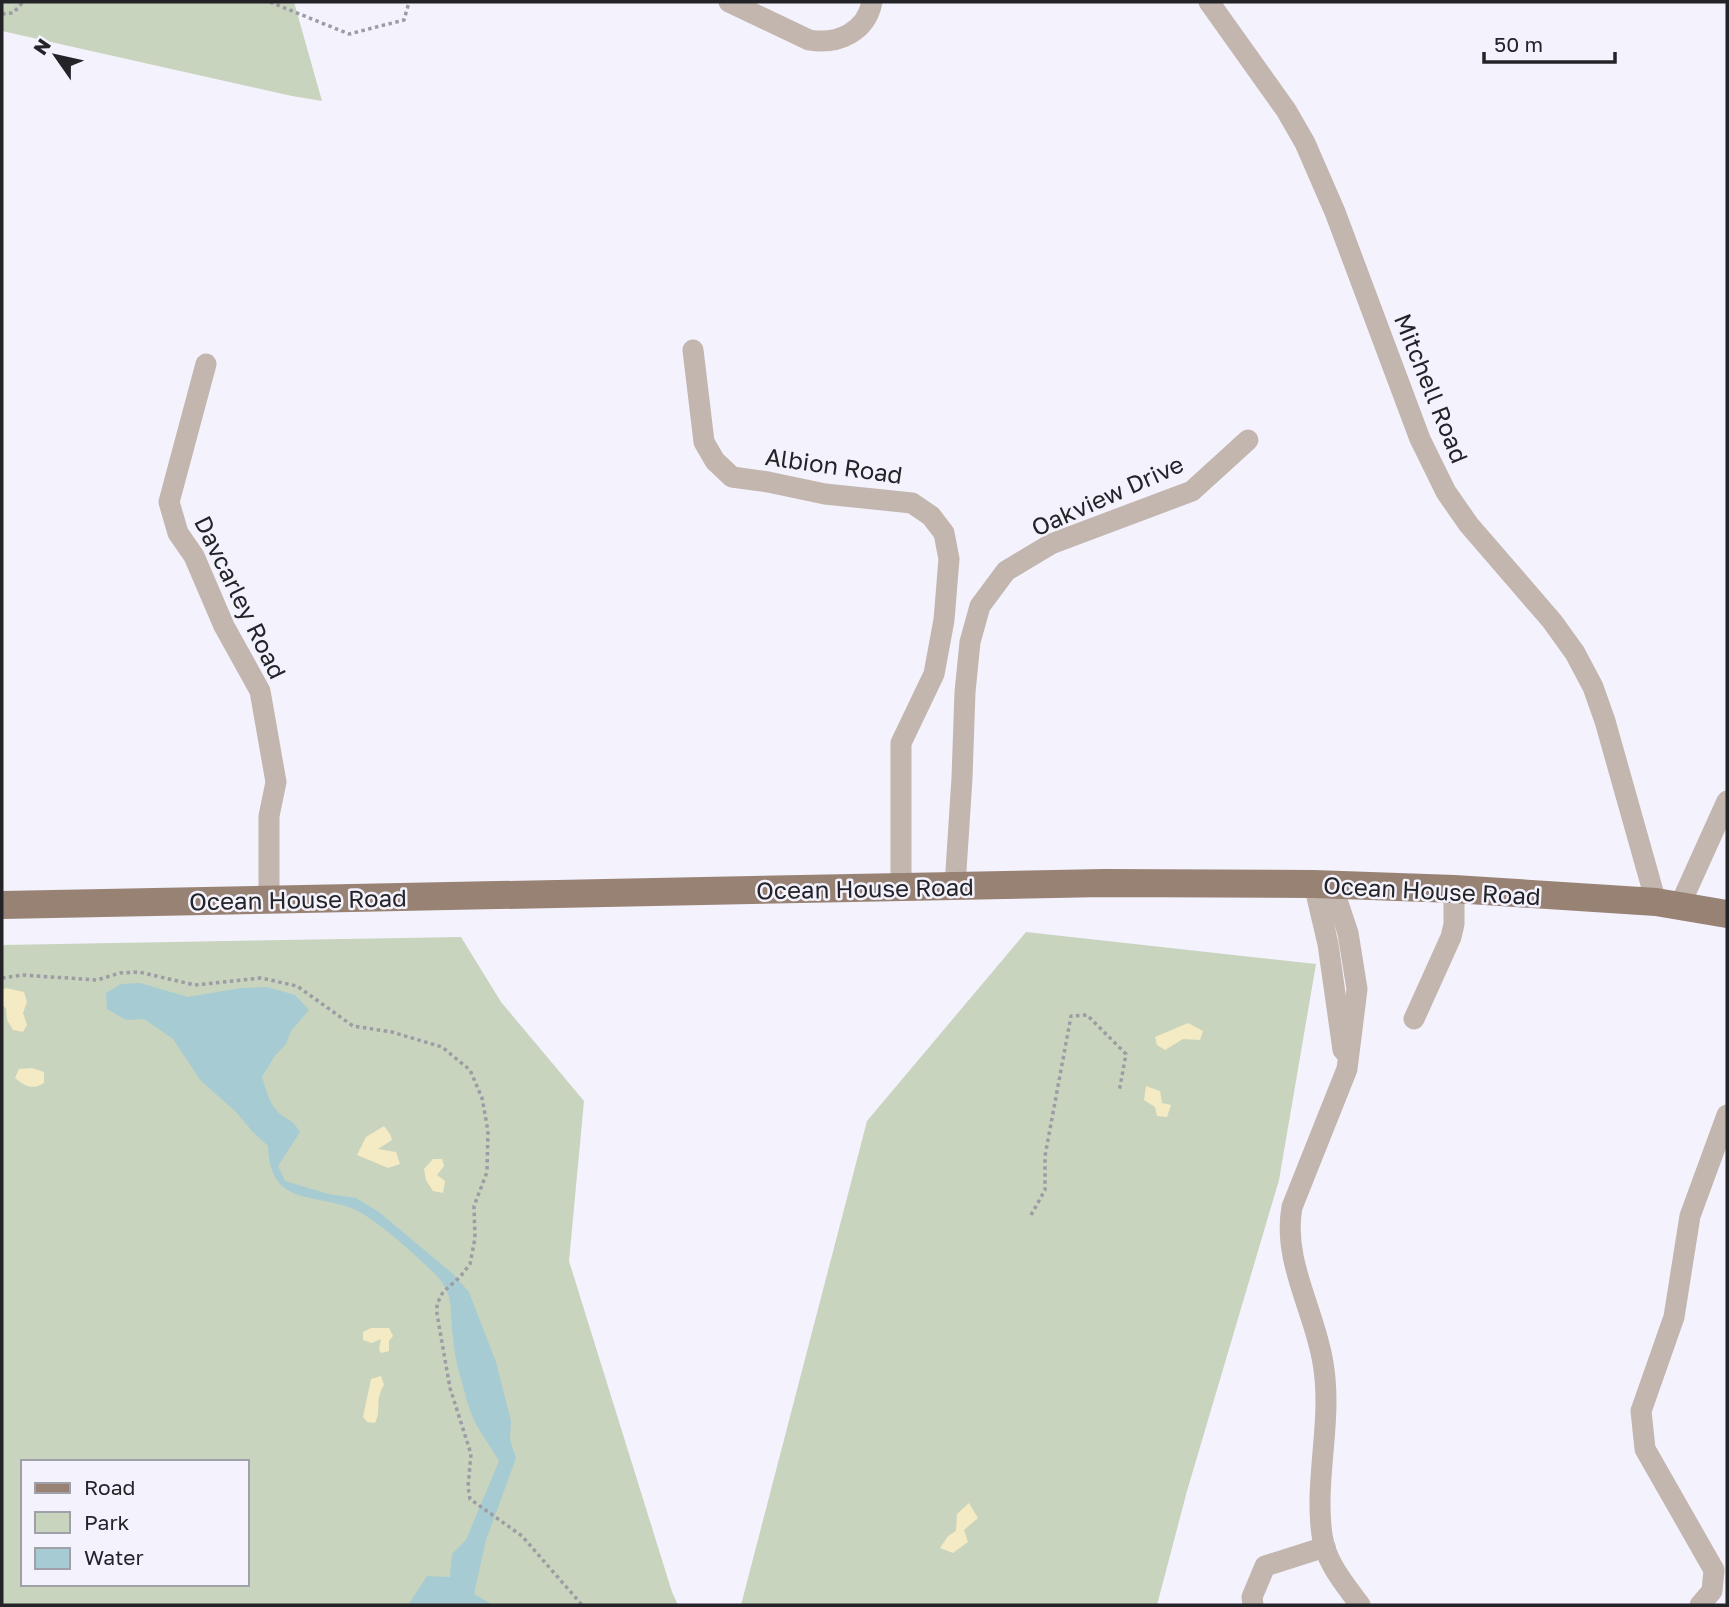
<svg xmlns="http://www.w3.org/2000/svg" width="1729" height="1607" font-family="'Golos Text',sans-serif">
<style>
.green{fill:#c8d4be;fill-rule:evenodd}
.sand{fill:#f4eac4}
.water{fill:#a6cbd2}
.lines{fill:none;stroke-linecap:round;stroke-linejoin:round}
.path{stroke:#9d9ca4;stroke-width:3.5;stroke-dasharray:3.5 3.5;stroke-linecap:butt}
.minor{stroke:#c2b6ae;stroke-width:21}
.major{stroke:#988274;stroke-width:28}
.labels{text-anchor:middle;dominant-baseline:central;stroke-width:5;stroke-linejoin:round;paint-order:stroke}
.street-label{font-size:24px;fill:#242428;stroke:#f3f2fd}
</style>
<rect width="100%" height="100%" fill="#f3f2fd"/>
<g class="green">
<path d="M2 2H294L322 101 292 96 2 31Z"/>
<path d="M1026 932 1316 964 1279 1180 1187 1491 1157 1605H741L867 1121Z"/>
<path d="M461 937 501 1002 584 1101 569 1261 672 1592 678 1605H2V945ZM23 1462H247V1584H23Z"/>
</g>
<g class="sand">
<path d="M6 988 24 992 27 1002 23 1013 27 1025 23 1032 13 1030 7 1020 6 1008 2 1005V990Z"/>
<path d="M1188 1023 1203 1031 1200 1040 1183 1039 1165 1050 1157 1045 1155 1037Z"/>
<path d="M32 1068 44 1072V1083C32 1090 26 1087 15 1078L19 1069Z"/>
<path d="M1146 1086 1160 1091 1162 1103 1171 1105 1167 1117 1157 1116 1155 1107 1144 1100Z"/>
<path d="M384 1126 390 1134 392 1140 378 1149 396 1152 400 1164 388 1168 357 1155 366 1137Z"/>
<path d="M433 1159H442L444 1166 437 1175 445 1181 443 1193 433 1191 426 1180 424 1169Z"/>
<path d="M371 1328H389L393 1336 389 1341V1351L381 1353 379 1349 381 1339 372 1343 363 1340V1332Z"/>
<path d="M381 1376 384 1385C374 1402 382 1410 375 1423L367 1422 363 1417 371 1379Z"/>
<path d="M969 1503 978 1518 964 1530 968 1542 953 1553 940 1548 948 1536 956 1531 957 1514Z"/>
</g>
<path class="water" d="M140 983 188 997 241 988 267 987 295 995 309 1010 291 1031 286 1044 274 1057 262 1077C266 1089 269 1104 279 1113 289 1121 292 1119 300 1132L278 1166 285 1181 328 1194 356 1198 379 1212 453 1274 469 1292 496 1362 511 1421 510 1440 516 1458 486 1540 474 1594 493 1605H408L427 1576 450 1577 452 1554 466 1540 499 1461C491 1447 481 1434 474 1420 468 1408 465 1392 461 1379 457 1366 454 1351 453 1337 449 1307 456 1293 431 1270 413 1253 373 1216 351 1208 312 1193 270 1206 268 1146L253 1132 235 1111 201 1081 173 1039 144 1019 126 1020 107 1009 106 993 121 984Z"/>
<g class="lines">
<g class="path">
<path d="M270 2 349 34 404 20 409 2"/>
<path d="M2 14 13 13 23 2"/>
<path d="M2 978 22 975 97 980 120 973 139 972 195 985 261 978 297 986 353 1026 392 1032 442 1047 470 1070 482 1098 488 1131 487 1172 474 1206 475 1238 470 1264 460 1277 443 1292 437 1304V1314L450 1388 471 1454 468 1487 470 1499 522 1536 582 1605"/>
<path d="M1031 1215 1045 1190V1156L1071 1016 1087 1015 1126 1054 1119 1092"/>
</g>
<g class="minor">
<path d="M729 2 809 40C838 45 866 32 872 2"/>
<path d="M1209 2 1286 110 1305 143 1335 212 1420 439 1446 492 1469 525 1552 621 1575 653 1593 687 1605 721 1656 902"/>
<path d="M693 350 704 442 715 461 732 477 768 482 825 494 912 503 931 516 944 533 949 559 944 620 934 674 901 743V887"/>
<path d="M206 364 169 502 178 533 194 556 224 626 260 691 276 782 269 816V899"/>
<path d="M1314 884 1328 944 1343 1050"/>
<path d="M1332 885 1348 933 1357 989 1347 1069 1292 1207C1282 1261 1315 1311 1323 1363 1333 1421 1314 1478 1322 1535 1326 1563 1344 1583 1360 1605"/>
<path d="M955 886 962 778 965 692 970 642 980 606 1006 571 1051 544 1192 491 1248 440"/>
<path d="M1680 905 1727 801"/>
<path d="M1414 1019 1451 937 1454 924V889"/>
<path d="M1253 1605 1252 1597 1265 1566 1325 1547"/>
<path d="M1700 1605 1712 1591 1714 1570 1645 1449 1641 1411 1674 1317 1690 1216 1727 1115"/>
</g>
<path class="major" d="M2 905 1104 883 1314 884 1454 889 1656 902 1727 914"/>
</g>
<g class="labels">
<g class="street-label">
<text transform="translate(1432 388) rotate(68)">Mitchell Road</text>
<text transform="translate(834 465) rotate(8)">Albion Road</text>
<text transform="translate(1107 495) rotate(-24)">Oakview Drive</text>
<text transform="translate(241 597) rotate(64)">Davcarley Road</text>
<text transform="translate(865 888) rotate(-1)">Ocean House Road</text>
<text transform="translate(1432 890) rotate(3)">Ocean House Road</text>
<text transform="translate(298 899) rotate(-1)">Ocean House Road</text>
</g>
</g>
<rect width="1729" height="1607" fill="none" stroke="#242428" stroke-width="7"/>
<rect x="21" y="1460" width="228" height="126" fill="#f3f2fd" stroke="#a0a0a8" stroke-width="2"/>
<rect x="35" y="1483" width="35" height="10" fill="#988274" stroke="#a0a0a8" stroke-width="2"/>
<text x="84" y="1495" font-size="21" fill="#242428">Road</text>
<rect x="35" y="1512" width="35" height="21" fill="#c8d4be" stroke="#a0a0a8" stroke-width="2"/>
<text x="84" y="1530" font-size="21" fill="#242428">Park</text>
<rect x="35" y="1548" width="35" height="21" fill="#a6cbd2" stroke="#a0a0a8" stroke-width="2"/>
<text x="84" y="1565" font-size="21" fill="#242428">Water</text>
<g transform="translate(56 56) rotate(304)" stroke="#f3f2fd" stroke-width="5" paint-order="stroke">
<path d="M0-5L12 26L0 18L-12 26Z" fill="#242428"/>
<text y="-10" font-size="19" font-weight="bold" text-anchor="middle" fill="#242428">N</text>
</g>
<path d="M1484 52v10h131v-10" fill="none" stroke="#242428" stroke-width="3.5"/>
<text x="1494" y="52" font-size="21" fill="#242428" stroke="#f3f2fd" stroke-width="5" paint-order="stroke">50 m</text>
</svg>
